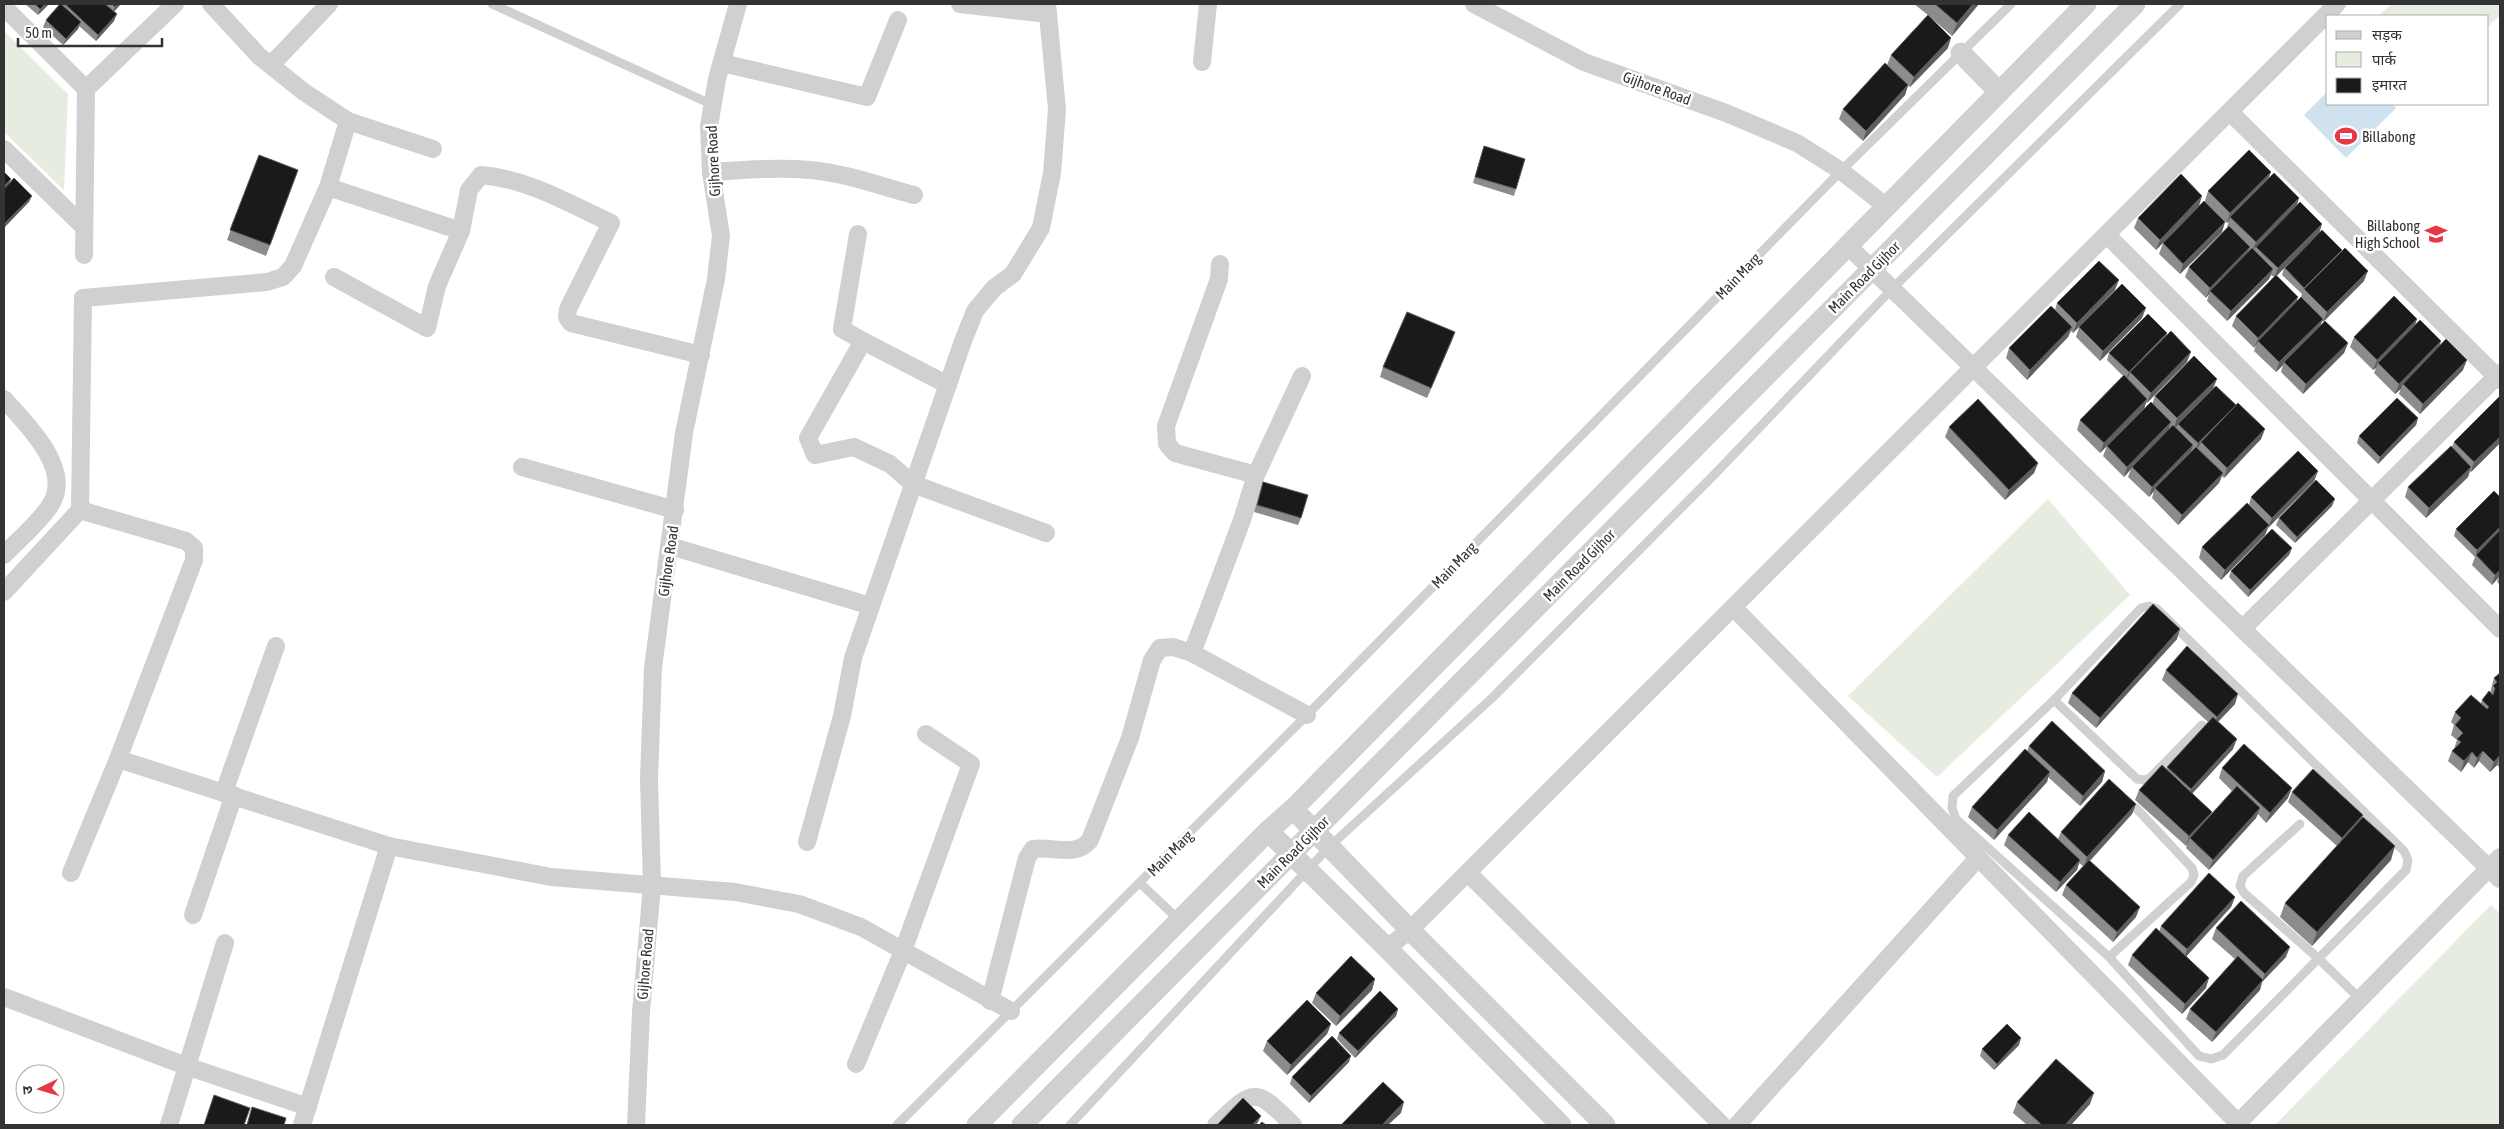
<svg xmlns="http://www.w3.org/2000/svg" width="2504" height="1129" font-family="'Asap Condensed','Noto Sans Devanagari',sans-serif">
<style>
.green{fill:#e6ecdf}
.water{fill:#cfe2ee}
.lines{fill:none;stroke-linecap:round;stroke-linejoin:round}
.service{stroke:#d0d0d0;stroke-width:9}
.minor{stroke:#d0d0d0;stroke-width:18}
.tertiary{stroke:#d0d0d0;stroke-width:21}
.wall{fill:#8c8c8c;fill-rule:evenodd}
.shaded-wall{fill:#5f5f5f}
.building{fill:#1a1a1a;stroke:#5f5f5f}
.labels{text-anchor:middle;dominant-baseline:central;stroke-width:5;stroke-linejoin:round;paint-order:stroke}
.street-label{font-size:15px;fill:#333;stroke:#fff}
.poi-label{font-size:15px;fill:#333;stroke:#fff;text-anchor:start}
</style>
<rect width="100%" height="100%" fill="#fff"/>
<g class="green">
<path d="M2392 4H2500V15L2488 27V16H2378Z"/>
<path d="M4 31 68 94 64 190 4 132Z"/>
<path d="M2048 499 2130 595 1937 777 1848 696Z"/>
<path d="M2491 905 2500 914V1125H2275Z"/>
</g>
<path class="water" d="M2328 91V104H2392L2396 108 2346 158 2304 115Z"/>
<g class="lines">
<g class="service">
<path d="M492 4 713 105"/>
<path d="M2149 606 2157 609 2404 851 2408 860 2406 870 2223 1055 2211 1059 2199 1056 2109 957 1956 819 1952 808 1953 796 2054 700 2141 608Z"/>
<path d="M2054 700 2137 779 2144 780 2150 778 2202 725"/>
<path d="M2300 824 2243 876 2240 886 2244 893 2319 959 2360 999"/>
<path d="M1140 883 1179 920"/>
<path d="M2109 957 2191 882 2194 875 2192 868 2136 808"/>
<path d="M897 1125 1307 715 1841 171 2011 4"/>
<path d="M1070 1125 1329 847 1492 698 1711 478 1892 289 2180 4"/>
</g>
<g class="minor">
<path d="M960 4 1048 14"/>
<path d="M1474 4 1584 62 1726 113 1797 143 1841 171 1886 206"/>
<path d="M4 7 86 89 84 255"/>
<path d="M1202 62 1208 4"/>
<path d="M722 63 867 97 898 20"/>
<path d="M271 65 329 4"/>
<path d="M86 89 175 4"/>
<path d="M2230 112 2500 380"/>
<path d="M348 121 433 149"/>
<path d="M4 149 84 227"/>
<path d="M711 172C743 170 777 167 810 170 845 173 880 186 914 195"/>
<path d="M328 187 461 231 437 286 427 328 334 277"/>
<path d="M461 231 469 190 481 175C528 179 568 203 611 223L568 309 567 317 571 323 701 355"/>
<path d="M858 234 842 329 863 341 808 438 815 455 854 447 890 464 913 484 1046 533"/>
<path d="M2107 235 2500 629"/>
<path d="M1847 245 2500 879"/>
<path d="M1220 264 1219 279 1166 426 1167 444 1175 453 1256 475"/>
<path d="M863 341 948 385"/>
<path d="M4 399C26 424 73 468 51 504 42 520 17 541 4 555"/>
<path d="M522 467 675 510"/>
<path d="M80 510 186 541 194 548V560L118 759 389 846"/>
<path d="M670 546 871 606"/>
<path d="M4 592 80 510 83 298 267 282 283 277 293 266 328 187 348 121 304 92 259 56 211 4"/>
<path d="M1734 608 2240 1125"/>
<path d="M2242 629 2500 373"/>
<path d="M1192 653 1307 715"/>
<path d="M224 792 276 646"/>
<path d="M807 842 842 716 853 658 963 341 975 311 994 288 1013 274 1041 228 1052 173 1057 109 1047 4"/>
<path d="M71 873 118 759"/>
<path d="M1468 873 1722 1125"/>
<path d="M193 915 234 795"/>
<path d="M1387 948 1410 930 2337 4"/>
<path d="M4 997 186 1066 308 1107"/>
<path d="M990 1001 1027 858 1033 849C1053 846 1076 858 1090 840L1130 738 1152 660 1160 648 1173 647 1192 653 1242 520 1256 475 1302 376"/>
<path d="M856 1064 903 951 971 764 926 734"/>
<path d="M169 1125 225 943"/>
<path d="M302 1125 389 846 551 877 735 892 799 904 861 927 1011 1011"/>
<path d="M636 1125 641 1012 652 885 649 779 653 668 684 433 716 279 721 236 711 172 709 126 717 79 738 4"/>
<path d="M1216 1125C1254 1088 1255 1087 1293 1125"/>
<path d="M1737 1125 1978 858"/>
<path d="M2236 1125 2500 857"/>
</g>
<g class="tertiary">
<path d="M1961 53 1999 92"/>
<path d="M1293 809 1410 930 1605 1125"/>
<path d="M1268 831 1387 948 1561 1125"/>
<path d="M977 1125 1268 831 1293 809 2086 4"/>
<path d="M1022 1125 2135 4"/>
</g>
</g>
<g class="wall">
<path d="M25 4H49L38 15Z"/>
<path d="M60 4H121L114 12V21L96 41 79 26 78 29 63 45 43 27 46 20Z"/>
<path d="M1914 4H1979L1952 36 1929 16 1948 48 1910 87 1908 86 1905 95 1863 141 1839 119 1843 109 1887 65 1891 55 1928 15Z"/>
<path d="M1484 146 1516 189 1514 196 1473 183Z"/>
<path d="M259 155 298 170 266 256 227 240Z"/>
<path d="M2268 178 2299 198 2296 206 2319 233 2341 252 2364 281 2323 322 2322 321 2320 326 2348 343 2344 353 2303 394 2281 372 2283 365 2276 372 2254 351 2256 345 2254 348 2232 326 2236 316 2274 277 2271 275 2269 279 2227 321 2207 301 2209 294 2206 298 2185 277 2189 267 2228 227H2227L2229 221 2227 223 2225 222 2222 232 2180 274 2159 254 2163 243 2205 201 2208 191ZM2284 268 2282 275 2302 294 2301 297 2296 302 2277 276Z"/>
<path d="M2199 206 2156 250 2134 228 2138 218Z"/>
<path d="M2115 290 2073 333 2071 331 2068 337 2027 380 2006 358 2009 348 2055 310 2057 303Z"/>
<path d="M2142 318 2100 361 2076 337 2079 327Z"/>
<path d="M2415 325 2440 346 2463 370 2420 414 2399 394 2401 388 2395 394 2374 373 2376 368 2373 370 2350 347 2354 337Z"/>
<path d="M1455 332 1427 398 1380 377 1383 367Z"/>
<path d="M2109 353 2187 362 2147 403 2146 402 2144 409 2100 453 2077 430 2080 420 2123 376 2107 360Z"/>
<path d="M2213 388 2265 429 2261 439 2224 478 2222 476 2219 483 2178 525 2152 498 2154 491 2149 497 2128 477 2131 469 2124 477 2103 456 2107 446 2152 404 2155 396Z"/>
<path d="M2500 398V443L2471 472 2470 471 2468 477 2426 518 2405 497 2408 487 2452 447 2454 442Z"/>
<path d="M2418 418 2416 425 2378 464 2357 443 2359 436Z"/>
<path d="M1949 427 2038 463 2034 473 2005 500 1945 437Z"/>
<path d="M2318 471 2314 481 2268 528 2265 535 2221 580 2199 558 2202 547 2249 505 2251 497Z"/>
<path d="M1263 482 1301 518 1298 525 1254 512Z"/>
<path d="M2500 497V585L2497 582 2499 577 2492 585 2472 565 2475 557 2454 536 2456 529Z"/>
<path d="M2332 506 2295 543 2276 525 2279 518Z"/>
<path d="M2292 548 2289 555 2248 597 2229 577 2231 571Z"/>
<path d="M2177 639 2096 728 2068 703 2072 693Z"/>
<path d="M2166 670 2235 704 2218 722 2233 749 2192 794 2212 812 2210 815 2232 791 2219 778 2222 768 2288 798 2266 823 2258 814 2256 818 2209 870 2186 848 2187 845 2186 846 2135 800 2139 790 2166 770 2167 767 2208 722 2162 680Z"/>
<path d="M2500 673V768L2497 765 2490 772 2479 761 2474 768 2468 762 2461 772 2448 761 2452 751 2454 749 2457 740 2451 735 2454 725 2451 722 2455 712 2481 703 2482 700 2490 692 2491 690V689L2494 678Z"/>
<path d="M2029 746 2105 771 2102 782 2080 806 2048 777 2047 782 1994 840 1968 817 1972 807 2027 751Z"/>
<path d="M2292 792 2361 819 2391 860 2312 946 2280 917 2285 903 2337 846 2288 802Z"/>
<path d="M2136 804 2132 814 2090 861 2136 917 2113 942 2062 895 2066 885 2083 866 2079 863 2077 870 2056 892 2004 845 2008 835 2058 839 2061 832Z"/>
<path d="M2235 897 2231 907 2186 956 2206 988 2182 1014 2128 965 2132 955 2159 932 2161 926Z"/>
<path d="M2216 928 2286 957 2262 982 2260 990 2212 1042 2186 1019 2190 1009 2235 959 2212 939Z"/>
<path d="M1375 979 1372 990 1336 1026 1312 1003 1316 993Z"/>
<path d="M1398 1009 1396 1016 1355 1058 1337 1039 1339 1033Z"/>
<path d="M1331 1024 1327 1034 1287 1075 1263 1051 1267 1041Z"/>
<path d="M2019 1045 1994 1070 1980 1056 1982 1049Z"/>
<path d="M1349 1062 1309 1103 1290 1084 1292 1077Z"/>
<path d="M2017 1102 2090 1104 2071 1125H2027L2013 1113Z"/>
</g>
<g class="shaded-wall">
<path d="M45 4H49L38 15 40 9Z"/>
<path d="M117 4H121L112 13 115 7Z"/>
<path d="M1973 4H1979L1952 36 1957 23Z"/>
<path d="M117 14 114 21 96 41 98 35Z"/>
<path d="M81 22 78 29 63 45 66 39Z"/>
<path d="M1951 38 1948 48 1910 87 1914 77Z"/>
<path d="M1908 85 1905 95 1863 141 1866 131Z"/>
<path d="M2271 172 2267 182 2230 217 2229 221 2227 223 2230 213Z"/>
<path d="M11 179 8 186 4 190V186Z"/>
<path d="M32 196 29 202 4 228V224Z"/>
<path d="M2202 196 2199 206 2156 250 2160 240Z"/>
<path d="M2299 198 2296 208 2256 247 2252 252 2256 242Z"/>
<path d="M2225 222 2222 232 2180 274 2183 264Z"/>
<path d="M2322 224 2319 234 2274 278 2278 268Z"/>
<path d="M2250 247 2246 257 2210 291 2209 294 2206 298 2210 288Z"/>
<path d="M2342 250 2339 257 2304 289 2302 294 2304 288Z"/>
<path d="M2273 269 2269 279 2227 321 2231 311Z"/>
<path d="M2368 271 2364 281 2323 322 2327 312Z"/>
<path d="M2119 280 2115 290 2073 333 2077 323Z"/>
<path d="M2298 297 2295 307 2258 341 2256 345 2254 348 2258 338Z"/>
<path d="M2146 308 2142 318 2100 361 2103 351Z"/>
<path d="M2323 319 2319 329 2284 362 2283 365 2276 372 2279 362Z"/>
<path d="M2417 319 2414 329 2378 363 2376 368 2373 370 2377 360Z"/>
<path d="M2072 327 2068 337 2027 380 2030 370Z"/>
<path d="M1455 332 1451 343 1427 398 1431 388Z"/>
<path d="M2167 333 2165 340 2130 372 2129 376 2126 379 2129 372Z"/>
<path d="M2441 341 2438 351 2403 384 2401 389 2395 394 2399 384Z"/>
<path d="M2348 343 2344 353 2303 394 2306 384Z"/>
<path d="M2191 352 2187 362 2147 403 2151 393Z"/>
<path d="M2467 360 2463 370 2420 414 2423 404Z"/>
<path d="M2217 379 2213 389 2174 429 2177 418Z"/>
<path d="M2147 399 2144 409 2100 453 2104 443Z"/>
<path d="M2236 405 2201 442 2199 446 2196 450 2198 443Z"/>
<path d="M2418 418 2416 425 2378 464 2380 457Z"/>
<path d="M2171 422 2167 433 2132 467 2131 469 2124 477 2127 467Z"/>
<path d="M2265 429 2261 439 2224 478 2227 468Z"/>
<path d="M2500 437V443L2471 472 2474 462Z"/>
<path d="M2193 445 2190 455 2155 488 2154 491 2149 497 2152 487Z"/>
<path d="M2038 463 2034 473 2005 500 2009 490Z"/>
<path d="M2471 467 2468 477 2426 518 2429 508Z"/>
<path d="M2318 471 2314 481 2268 528 2272 518Z"/>
<path d="M2223 473 2219 483 2178 525 2182 515Z"/>
<path d="M2335 499 2332 506 2295 543 2297 537Z"/>
<path d="M2269 525 2265 535 2221 580 2225 570Z"/>
<path d="M2500 527V531L2476 555 2477 550Z"/>
<path d="M2292 548 2289 555 2248 597 2250 590Z"/>
<path d="M2500 570V574L2499 577 2492 585 2495 575Z"/>
<path d="M2180 629 2177 639 2096 728 2100 718Z"/>
<path d="M2238 694 2235 704 2213 727 2217 717Z"/>
<path d="M2237 739 2233 749 2187 799 2191 789Z"/>
<path d="M2483 751 2479 761 2474 768 2477 758Z"/>
<path d="M2472 752 2468 762 2461 772 2464 761Z"/>
<path d="M2500 755 2497 765 2490 772 2494 762Z"/>
<path d="M2105 771 2102 782 2080 806 2083 796Z"/>
<path d="M2050 772 2047 782 1994 840 1997 830Z"/>
<path d="M2292 788 2288 798 2266 823 2270 813Z"/>
<path d="M2136 804 2132 814 2084 867 2087 857Z"/>
<path d="M2260 808 2256 818 2209 870 2213 860Z"/>
<path d="M2212 812 2208 822 2190 838 2186 846 2189 836Z"/>
<path d="M2363 815 2359 825 2338 848 2342 838Z"/>
<path d="M2395 846 2391 860 2312 946 2317 932Z"/>
<path d="M2080 860 2077 870 2056 892 2060 882Z"/>
<path d="M2235 897 2231 907 2184 959 2187 949Z"/>
<path d="M2140 907 2136 917 2113 942 2117 932Z"/>
<path d="M2290 947 2286 957 2262 982 2260 990 2212 1042 2216 1032 2262 981 2265 974Z"/>
<path d="M2209 978 2206 988 2182 1014 2185 1004Z"/>
<path d="M1375 979 1372 990 1336 1026 1340 1016Z"/>
<path d="M1398 1009 1396 1016 1355 1058 1358 1051Z"/>
<path d="M1331 1024 1327 1034 1287 1075 1291 1065Z"/>
<path d="M2021 1038 2019 1045 1994 1070 1997 1064Z"/>
<path d="M1351 1056 1349 1062 1309 1103 1311 1096Z"/>
<path d="M2094 1093 2090 1104 2071 1125H2065Z"/>
<path d="M1404 1102 1401 1113 1388 1125H1382Z"/>
<path d="M1261 1116 1258 1122 1256 1125H1252Z"/>
</g>
<g class="building">
<path d="M35 4H45L40 9Z"/>
<path d="M60 4H61L81 22 66 39 46 20Z"/>
<path d="M65 4H105L117 14 98 35Z"/>
<path d="M112 4H117L115 7Z"/>
<path d="M1935 4H1973L1957 23Z"/>
<path d="M1928 15 1951 38 1914 77 1891 55Z"/>
<path d="M1885 63 1908 85 1866 131 1843 109Z"/>
<path d="M1484 146 1525 159 1516 189 1475 177Z"/>
<path d="M2249 150 2271 172 2230 213 2208 191Z"/>
<path d="M259 155 298 170 270 245 230 230Z"/>
<path d="M4 172 11 179 4 186Z"/>
<path d="M2274 173 2299 198 2256 242 2230 217Z"/>
<path d="M2181 174 2202 196 2160 240 2138 218Z"/>
<path d="M14 178 32 196 4 224V189Z"/>
<path d="M2204 201 2225 222 2183 264 2163 243Z"/>
<path d="M2300 202 2322 224 2278 268 2256 247Z"/>
<path d="M2229 226 2250 247 2210 288 2189 267Z"/>
<path d="M2322 230 2342 250 2304 288 2285 268Z"/>
<path d="M2252 248 2273 269 2231 311 2210 291Z"/>
<path d="M2345 248 2368 271 2327 312 2304 289Z"/>
<path d="M2099 261 2119 280 2077 323 2057 303Z"/>
<path d="M2276 275 2298 297 2258 338 2236 316Z"/>
<path d="M2122 284 2146 308 2103 351 2079 327Z"/>
<path d="M2394 296 2417 319 2377 360 2354 337Z"/>
<path d="M2301 297 2323 319 2279 362 2258 341Z"/>
<path d="M2051 306 2072 327 2030 370 2009 348Z"/>
<path d="M1407 312 1455 332 1431 388 1383 367Z"/>
<path d="M2148 314 2167 333 2129 372 2109 353Z"/>
<path d="M2420 320 2441 341 2399 384 2378 363Z"/>
<path d="M2325 321 2348 343 2306 384 2284 362Z"/>
<path d="M2171 331 2191 352 2151 393 2130 372Z"/>
<path d="M2446 339 2467 360 2423 404 2403 384Z"/>
<path d="M2194 356 2217 379 2177 418 2155 396Z"/>
<path d="M2124 375 2147 399 2104 443 2080 420Z"/>
<path d="M2216 386 2236 405 2198 443 2178 424Z"/>
<path d="M2499 397 2500 398V437L2474 462 2454 442Z"/>
<path d="M2397 398 2418 418 2380 457 2359 436Z"/>
<path d="M1978 399 2038 463 2009 490 1949 427Z"/>
<path d="M2151 402 2171 422 2127 467 2107 446Z"/>
<path d="M2238 403 2265 429 2227 468 2201 442Z"/>
<path d="M2173 425 2193 445 2152 487 2132 467Z"/>
<path d="M2451 446 2471 467 2429 508 2408 487Z"/>
<path d="M2196 447 2223 473 2182 515 2155 488Z"/>
<path d="M2298 451 2318 471 2272 518 2251 497Z"/>
<path d="M2316 480 2335 499 2297 537 2279 518Z"/>
<path d="M1263 482 1308 495 1301 518 1257 505Z"/>
<path d="M2494 491 2500 497V527L2477 550 2456 529Z"/>
<path d="M2247 503 2269 525 2225 570 2202 547Z"/>
<path d="M2272 529 2292 548 2250 590 2231 571Z"/>
<path d="M2500 530V570L2495 575 2476 555Z"/>
<path d="M2153 604 2180 629 2100 718 2072 693Z"/>
<path d="M2187 646 2238 694 2217 717 2166 670Z"/>
<path d="M2500 673V755L2494 762 2483 751 2477 758 2472 752 2464 761 2452 751 2461 742 2457 739 2463 733 2455 725 2461 718 2455 712 2471 695 2487 709 2489 707 2482 700 2489 691 2493 695 2495 688 2493 686 2497 682 2494 678Z"/>
<path d="M2213 717 2237 739 2191 789 2167 767Z"/>
<path d="M2052 721 2105 771 2083 796 2029 746Z"/>
<path d="M2244 744 2292 788 2270 813 2222 768Z"/>
<path d="M2025 749 2050 772 1997 830 1972 807Z"/>
<path d="M2162 765 2212 812 2189 836 2139 790Z"/>
<path d="M2313 769 2363 815 2342 838 2292 792Z"/>
<path d="M2109 779 2136 804 2087 857 2061 832Z"/>
<path d="M2237 786 2260 808 2213 860 2190 838Z"/>
<path d="M2029 812 2080 860 2060 882 2008 835Z"/>
<path d="M2363 817 2395 846 2317 932 2285 903Z"/>
<path d="M2089 860 2140 907 2117 932 2066 885Z"/>
<path d="M2209 873 2235 897 2187 949 2161 926Z"/>
<path d="M2241 901 2290 947 2265 974 2216 928Z"/>
<path d="M2156 928 2209 978 2185 1004 2132 955Z"/>
<path d="M1351 956 1375 979 1340 1016 1316 993Z"/>
<path d="M2238 956 2263 980 2216 1032 2190 1009Z"/>
<path d="M1380 991 1398 1009 1358 1051 1339 1033Z"/>
<path d="M1307 1000 1331 1024 1291 1065 1267 1041Z"/>
<path d="M2007 1024 2021 1038 1997 1064 1982 1049Z"/>
<path d="M1332 1036 1351 1056 1311 1096 1292 1077Z"/>
<path d="M2056 1059 2094 1093 2065 1125H2042L2017 1102Z"/>
<path d="M1383 1082 1404 1102 1382 1125H1341Z"/>
<path d="M214 1095 250 1108 244 1125H204Z"/>
<path d="M1243 1098 1261 1116 1252 1125H1217Z"/>
<path d="M252 1107 286 1118 284 1125H247Z"/>
<path d="M1262 1122 1266 1125H1259Z"/>
</g>
<defs>
<g id="stadium-bare" transform="scale(1.725)"><path d="M0-5a6.5 5 0 1 0 0 10a6.5 5 0 1 0 0-10ZM-3.5-1.8h7v3.6h-7Z" fill="#e63946" stroke="#fff" stroke-width="2.5" paint-order="stroke"/></g>
<g id="school-bare" transform="scale(1.725)"><path d="M0-5L7-2L0 1L-7-2ZM-4 1L0 2.5L4 1V4Q0 6-4 4Z" fill="#e63946" stroke="#fff" stroke-width="2.5" paint-order="stroke"/></g>
</defs>
<g fill-rule="evenodd">
<use href="#stadium-bare" x="2346" y="136"/>
<use href="#school-bare" x="2436" y="234"/>
</g>
<g class="labels">
<g class="street-label">
<text transform="translate(1657 88) rotate(20)">Gijhore Road</text>
<text transform="translate(713 161) rotate(-93)">Gijhore Road</text>
<text transform="translate(1738 276) rotate(-46)">Main Marg</text>
<text transform="translate(1864 277) rotate(-45)">Main Road Gijhor</text>
<text transform="translate(668 561) rotate(-82)">Gijhore Road</text>
<text transform="translate(1454 565) rotate(-46)">Main Marg</text>
<text transform="translate(1579 565) rotate(-45)">Main Road Gijhor</text>
<text transform="translate(1293 852) rotate(-45)">Main Road Gijhor</text>
<text transform="translate(1170 853) rotate(-45)">Main Marg</text>
<text transform="translate(645 964) rotate(-85)">Gijhore Road</text>
</g>
<g class="poi-label">
<text x="2362" y="136">Billabong</text>
<text x="2420" y="225" text-anchor="end">Billabong<tspan x="2420" dy="17">High School</tspan></text>
</g>
</g>
<rect width="2504" height="1129" fill="none" stroke="#333333" stroke-width="10"/>
<rect x="2326" y="15" width="162" height="90" fill="#ffffff" stroke="#adadad"/>
<rect x="2336" y="31" width="25" height="8" fill="#d0d0d0" stroke="#adadad"/>
<text x="2372" y="40" font-size="15" fill="#333333">सड़क</text>
<rect x="2336" y="52" width="25" height="15" fill="#e6ecdf" stroke="#adadad"/>
<text x="2372" y="65" font-size="15" fill="#333333">पार्क</text>
<rect x="2336" y="78" width="25" height="15" fill="#1a1a1a" stroke="#adadad"/>
<text x="2372" y="90" font-size="15" fill="#333333">इमारत</text>
<g transform="translate(40 1089) rotate(265)"><circle r="24" fill="#ffffff" stroke="#adadad"/>
<path d="M0-4L9 19L0 12L-9 19Z" fill="#e63946"/>
<text y="-8" font-size="14" font-weight="bold" text-anchor="middle" fill="#333333">उ</text>
</g>
<path d="M18 38v8h144v-8" fill="none" stroke="#333333" stroke-width="2.5"/>
<text x="25" y="38" font-size="15" fill="#333333" stroke="#ffffff" stroke-width="4" paint-order="stroke">50 m</text>
</svg>
